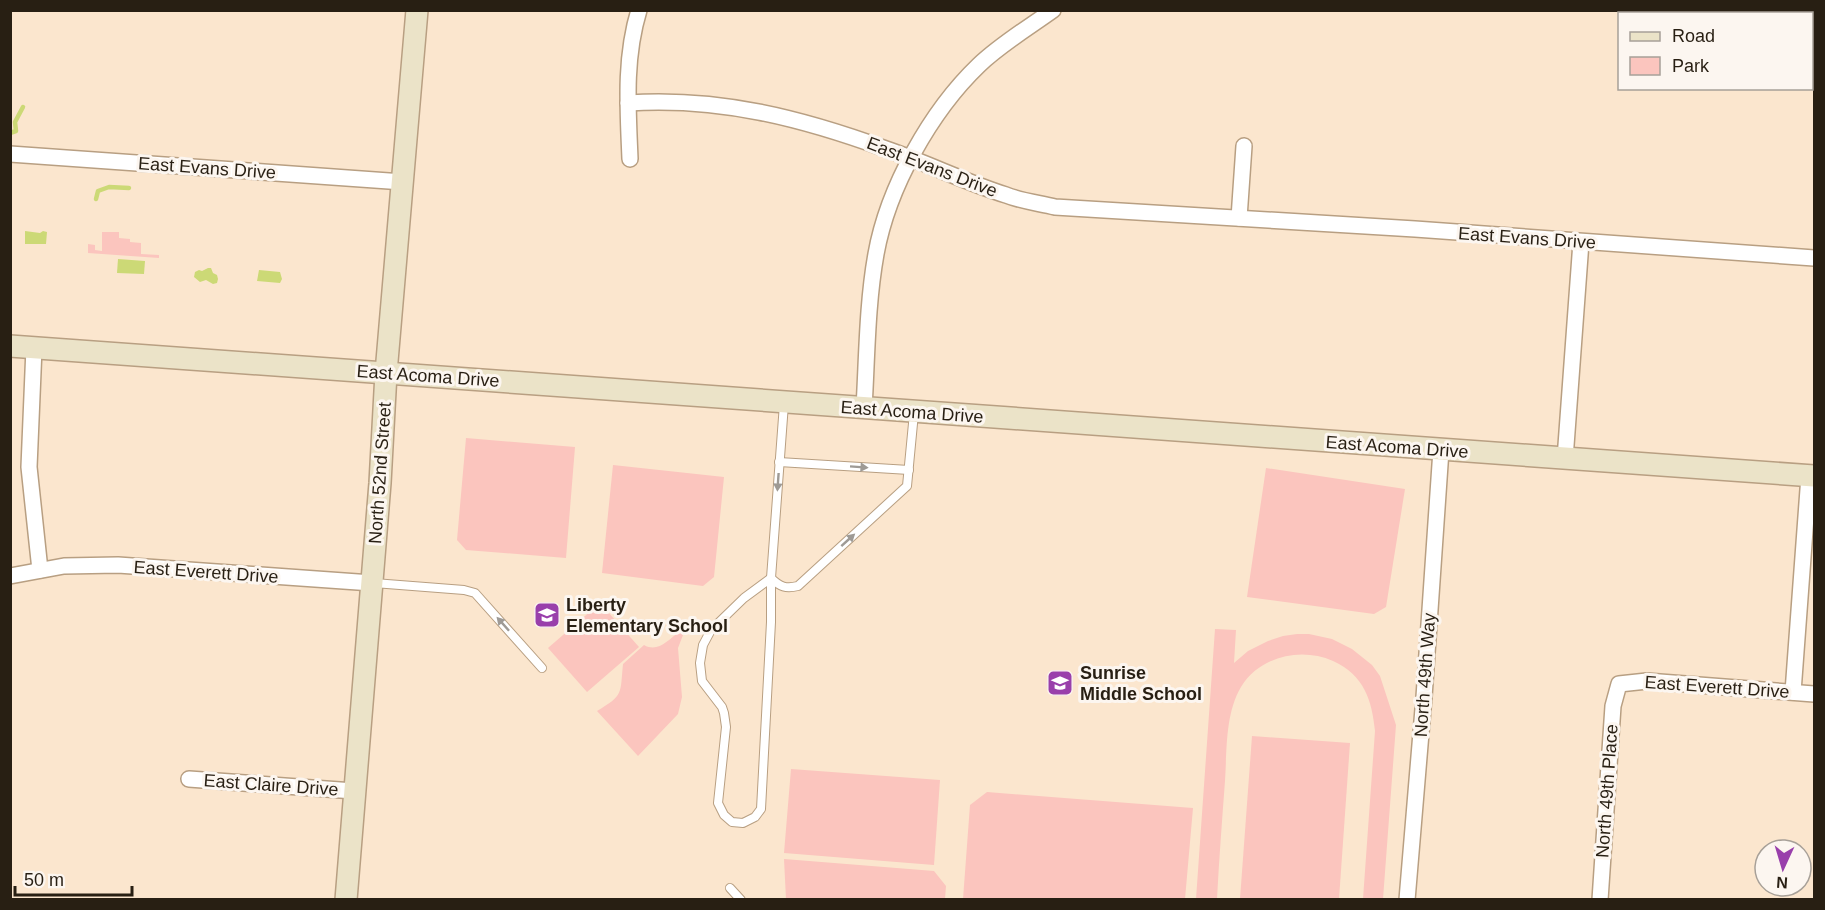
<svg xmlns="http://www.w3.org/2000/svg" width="1825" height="910" font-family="Helvetica,sans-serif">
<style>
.green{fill:#fbc5be}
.water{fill:#ccd976}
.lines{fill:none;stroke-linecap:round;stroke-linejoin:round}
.stream{stroke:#ccd976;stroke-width:4.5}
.lane-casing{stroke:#b89f82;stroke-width:10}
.street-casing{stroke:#b89f82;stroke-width:18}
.secondary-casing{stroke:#b89f82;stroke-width:24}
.lane{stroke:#fff;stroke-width:8}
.street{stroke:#fff;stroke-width:15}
.secondary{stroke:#ebe3c8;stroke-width:21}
.oneway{fill:#9e9a95}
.labels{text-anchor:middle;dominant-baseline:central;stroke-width:6;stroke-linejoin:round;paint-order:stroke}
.street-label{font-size:18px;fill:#281f13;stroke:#fcf6f0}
.poi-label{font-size:18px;font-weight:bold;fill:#281f13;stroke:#fcf6f0;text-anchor:start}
</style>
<rect width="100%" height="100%" fill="#fbe6ce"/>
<g class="green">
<path d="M102 232H119V238L130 239V242L141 243V254L159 255V258L88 253V244L95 245V250L102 251Z"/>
<path d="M466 438 575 447 566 558 466 550 457 540Z"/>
<path d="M613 465 724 477 714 577 703 586 602 573Z"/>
<path d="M1266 468 1405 489 1386 607 1374 614 1247 597Z"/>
<path d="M600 603 639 647 587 692 548 648Z"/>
<path d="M1215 629 1236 630 1234 663 1248 651 1268 641 1283 636 1297 634H1309L1332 639 1352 649 1372 665 1380 676 1396 725 1383 899H1363L1375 731C1372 700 1364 675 1333 661 1301 647 1260 656 1241 687 1225 714 1227 751 1225 781 1222 821 1219 860 1217 899H1196Z"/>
<path d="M679 632 683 635 678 648 682 697 678 714 638 756 597 711C624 695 620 694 623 664L644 645C658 653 668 640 679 632Z"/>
<path d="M1252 736 1350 743 1339 899H1240Z"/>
<path d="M791 769 940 780 934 865 784 853Z"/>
<path d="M987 792 1193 808 1185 899H963L970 805Z"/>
<path d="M784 859 934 871 946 886 945 899H786Z"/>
</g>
<g class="water">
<path d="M25 231 40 233 43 231 47 232 46 244H25Z"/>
<path d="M118 259 145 261 144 274 117 273Z"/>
<path d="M208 268H211L213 273 217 275 218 279 217 283 213 284 206 280 200 282 194 277 195 272 199 270 202 271Z"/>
<path d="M259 270 280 272 282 279 280 283 257 281Z"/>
</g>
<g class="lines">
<g class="stream">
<path d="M10 133 16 131 15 122 23 107"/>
<path d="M96 199 98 191 109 187 129 188"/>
</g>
<g class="lane-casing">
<g id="lane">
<path d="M784 404 771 578C780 587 786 589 798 586L907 486 914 413"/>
<path d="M779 462 909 470"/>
<path d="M771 578V622L761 809 755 817 743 823 732 822 724 815 718 803 726 727 724 713 722 707 702 681 700 663 703 645 711 630 744 598Z"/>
<path d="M374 583 464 590 475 593 542 668"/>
<path d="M730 888 741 900"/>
</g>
</g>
<g class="street-casing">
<g id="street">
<path d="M1665 14V10"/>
<path d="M628 103C719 97 801 118 886 149 927 163 965 182 1006 195 1021 201 1038 203 1055 207L1415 229 1814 258"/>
<path d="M10 154 403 182"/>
<path d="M630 159C628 109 624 59 639 10"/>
<path d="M1239 218 1244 146"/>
<path d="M34 348 29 467 40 570"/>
<path d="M864 408C867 357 867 304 876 254 888 187 931 111 979 65 1001 44 1028 28 1053 10"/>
<path d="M1565 459 1581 242"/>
<path d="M10 576 64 566 118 565 372 583"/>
<path d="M1793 692 1809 476"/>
<path d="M189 779 354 791"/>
<path d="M1407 900 1424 697 1441 450"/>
<path d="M1600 900 1613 706 1619 684 1647 681 1814 694"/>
</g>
</g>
<g class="secondary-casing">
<g id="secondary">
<path d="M10 346 1814 476"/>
<path d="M346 900 380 483 386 373 417 10"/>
</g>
</g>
<use href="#lane" class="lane"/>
<use href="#street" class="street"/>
<use href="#secondary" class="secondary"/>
</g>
<defs><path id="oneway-solid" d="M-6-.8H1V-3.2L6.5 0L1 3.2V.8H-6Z" transform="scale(1.5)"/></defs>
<g class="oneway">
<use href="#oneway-solid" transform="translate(859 467) rotate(4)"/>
<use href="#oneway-solid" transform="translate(778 482) rotate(94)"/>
<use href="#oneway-solid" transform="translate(848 540) rotate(-42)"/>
<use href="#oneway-solid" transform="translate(503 624) rotate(-132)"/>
</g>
<defs>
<g id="school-square" transform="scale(1.35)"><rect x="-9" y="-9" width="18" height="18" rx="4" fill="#993fab" stroke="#fcf6f0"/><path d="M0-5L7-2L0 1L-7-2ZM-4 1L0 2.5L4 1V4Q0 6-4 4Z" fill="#fff"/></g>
</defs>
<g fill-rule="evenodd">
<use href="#school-square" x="547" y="615"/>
<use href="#school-square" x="1060" y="683"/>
</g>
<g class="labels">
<g class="street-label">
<text transform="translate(932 167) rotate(21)">East Evans Drive</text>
<text transform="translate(207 168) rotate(4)">East Evans Drive</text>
<text transform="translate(1527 238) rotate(4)">East Evans Drive</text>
<text transform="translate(428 376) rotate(4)">East Acoma Drive</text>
<text transform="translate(912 412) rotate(4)">East Acoma Drive</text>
<text transform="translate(1397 447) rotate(4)">East Acoma Drive</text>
<text transform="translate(380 473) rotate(-86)">North 52nd Street</text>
<text transform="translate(206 572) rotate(4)">East Everett Drive</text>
<text transform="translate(1425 675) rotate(-86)">North 49th Way</text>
<text transform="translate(1717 687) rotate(4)">East Everett Drive</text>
<text transform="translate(271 785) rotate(4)">East Claire Drive</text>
<text transform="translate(1607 791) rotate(-86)">North 49th Place</text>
</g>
<g class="poi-label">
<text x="566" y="605">Liberty<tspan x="566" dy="21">Elementary School</tspan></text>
<text x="1080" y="673">Sunrise<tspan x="1080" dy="21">Middle School</tspan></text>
</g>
</g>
<rect width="1825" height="910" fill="none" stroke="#281f13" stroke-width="24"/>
<rect x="1618" y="12" width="195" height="78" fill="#fcf6f0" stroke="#a7a098" stroke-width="1.5"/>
<rect x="1630" y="32" width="30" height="9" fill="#ebe3c8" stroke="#a7a098" stroke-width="1.5"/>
<text x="1672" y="42" font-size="18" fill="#281f13">Road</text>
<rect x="1630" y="57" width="30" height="18" fill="#fbc5be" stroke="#a7a098" stroke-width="1.5"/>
<text x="1672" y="72" font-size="18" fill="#281f13">Park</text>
<g transform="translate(1783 868) rotate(184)"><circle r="28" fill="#fcf6f0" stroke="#a7a098" stroke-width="1.5"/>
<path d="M0-4.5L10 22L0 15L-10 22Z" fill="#993fab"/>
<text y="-9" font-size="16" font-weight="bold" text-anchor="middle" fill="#281f13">N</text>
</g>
<path d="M15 886v9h117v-9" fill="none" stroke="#281f13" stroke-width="3"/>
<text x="24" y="886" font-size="18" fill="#281f13" stroke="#fcf6f0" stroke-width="4.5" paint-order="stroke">50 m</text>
</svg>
